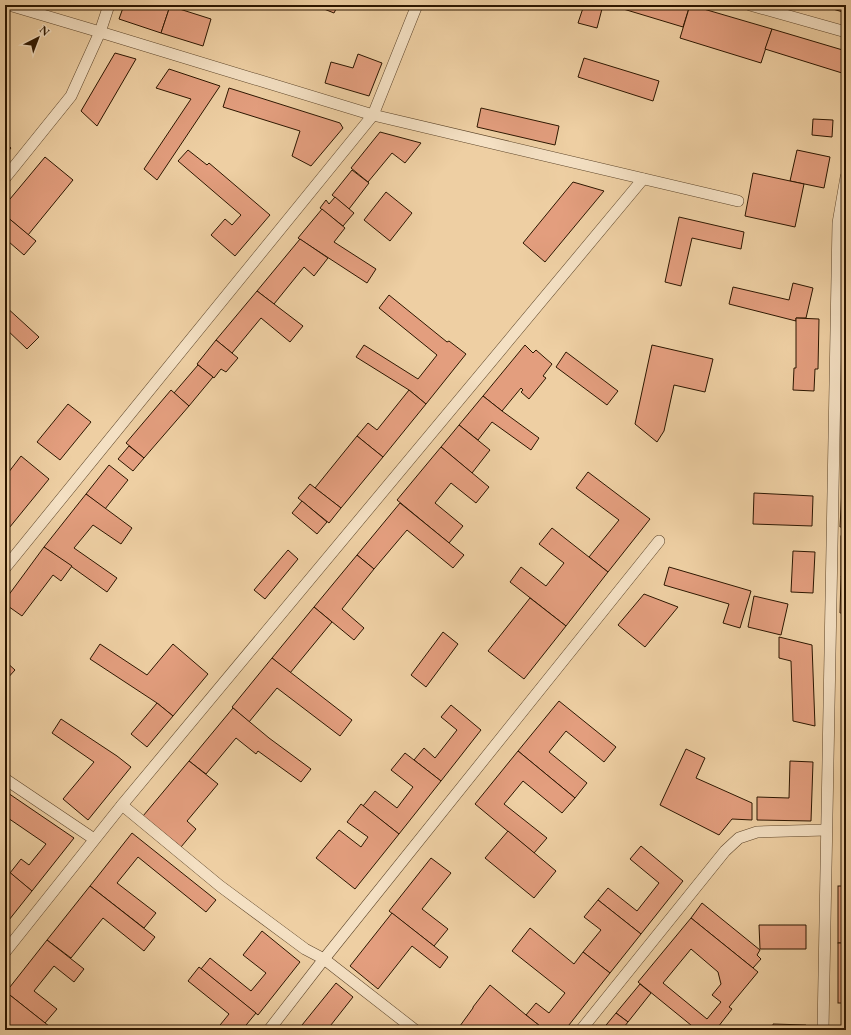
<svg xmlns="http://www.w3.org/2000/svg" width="851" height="1035" font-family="'EB Garamond',serif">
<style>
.building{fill:#e39e7e;stroke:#2c1600;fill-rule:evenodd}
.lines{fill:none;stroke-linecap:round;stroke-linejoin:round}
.lane-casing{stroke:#5c4429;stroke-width:12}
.lane{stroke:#f4e0c3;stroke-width:11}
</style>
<rect width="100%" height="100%" fill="#eecfa3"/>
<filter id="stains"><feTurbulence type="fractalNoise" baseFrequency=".005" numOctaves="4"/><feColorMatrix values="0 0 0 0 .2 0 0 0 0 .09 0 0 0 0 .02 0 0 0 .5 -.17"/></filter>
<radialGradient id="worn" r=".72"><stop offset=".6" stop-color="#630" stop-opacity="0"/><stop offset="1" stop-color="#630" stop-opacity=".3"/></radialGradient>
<g class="building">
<path d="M124 5 170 6 161 33 119 19Z"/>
<path d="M314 5H338L334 13Z"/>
<path d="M584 5H603L597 28 578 23Z"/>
<path d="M610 5H690L683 27Z"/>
<path d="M690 5 772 29 761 63 680 38Z"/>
<path d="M820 5H846V13Z"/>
<path d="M170 6 211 19 203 46 161 33Z"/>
<path d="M772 29 846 51V58L842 73 765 49Z"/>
<path d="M115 53 136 59 97 126 81 111Z"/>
<path d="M358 54 382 63 369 96 325 83 331 62 353 68Z"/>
<path d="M584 58 659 81 653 101 578 77Z"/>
<path d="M169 69 220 86 157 180 144 169 191 99 156 88Z"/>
<path d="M229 88 340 123 343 128 311 166 292 156 300 131 223 107Z"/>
<path d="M481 108 559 126 555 145 477 127Z"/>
<path d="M813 119 833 120 832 137 812 135Z"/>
<path d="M380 132 421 143 405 163 392 153 368 182 351 168Z"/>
<path d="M5 143 11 148 5 155Z"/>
<path d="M188 150 207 165 209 163 270 215 235 256 211 235 225 219 232 225 241 215 178 161Z"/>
<path d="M797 150 830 157 824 188 790 181Z"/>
<path d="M45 157 73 180 28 235 5 215V205Z"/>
<path d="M352 170 369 183 349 209 332 195Z"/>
<path d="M753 173 804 184 795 227 745 216Z"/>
<path d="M573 182 604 191 545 262 523 243Z"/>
<path d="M386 192 412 213 390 241 364 220Z"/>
<path d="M335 197 354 213 343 226 320 208 326 200 329 204Z"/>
<path d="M322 209 345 228 334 242 376 269 367 283 298 238Z"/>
<path d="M6 216 36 241 24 255 9 242 5 246V218Z"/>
<path d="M679 217 744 232 741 249 692 238 681 286 665 282Z"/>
<path d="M300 239 328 258 314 276 304 267 274 304 257 291Z"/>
<path d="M793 283 813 288 806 318H796V321L729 304 733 287 789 300Z"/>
<path d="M257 291 303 326 290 342 261 318 232 353 216 340Z"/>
<path d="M389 295 447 342 449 341 466 354 426 404 409 390 356 357 364 345 418 379 437 355 379 308Z"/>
<path d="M5 306 39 337 27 349 5 328Z"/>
<path d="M796 318 819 319 818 369H815L814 391 793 390 794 368H796Z"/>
<path d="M216 340 238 358 226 372 221 369 214 378 197 364Z"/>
<path d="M525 345 533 353 536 350 552 364 543 376 546 378 529 399 521 392 523 390 521 388 502 411 483 396Z"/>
<path d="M652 345 713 359 705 392 674 385 664 431 657 442 635 424Z"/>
<path d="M566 352 618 391 607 405 556 367Z"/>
<path d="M198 365 213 377 189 406 174 393Z"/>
<path d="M845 388H846V473H842Z"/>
<path d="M171 390 189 406 144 458 126 443Z"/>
<path d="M409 390 426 404 383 457 357 436 368 423 377 430Z"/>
<path d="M483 396 502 411 539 438 531 450 492 422 478 440 459 425Z"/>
<path d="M68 404 91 422 60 460 37 442Z"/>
<path d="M459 425 490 450 472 473 441 447Z"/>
<path d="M357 436 383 457 341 508 315 488Z"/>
<path d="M129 446 144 458 133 471 118 459Z"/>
<path d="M441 447 489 487 476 503 451 483 435 503 463 526 449 543 397 500Z"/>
<path d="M21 456 49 479 5 533V477Z"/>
<path d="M109 465 128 480 105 509 86 494Z"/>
<path d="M588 472 650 519 608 572 589 557 619 520 576 488Z"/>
<rect x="842" y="473" width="4" height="15"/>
<path d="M310 484 341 508 329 523 298 498Z"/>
<path d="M842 488H846V527H840Z"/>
<path d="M754 493 813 496 812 526 753 524Z"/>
<path d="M86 494 132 528 121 544 93 525 74 548 117 578 107 592 44 547Z"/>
<path d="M302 501 327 522 317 534 292 513Z"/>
<path d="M400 503 464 555 453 568 407 530 374 569 357 555Z"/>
<path d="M552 528 608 572 566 626 510 582 521 567 546 586 564 563 539 544Z"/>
<rect x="841" y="536" width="5" height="40"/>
<path d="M44 547 72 566 61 581 53 575 22 616 5 604V600Z"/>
<path d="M288 550 298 559 265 599 254 590Z"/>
<path d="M793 551 815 552 813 593 791 592Z"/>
<path d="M357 555 374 569 342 609 364 628 354 640 314 607Z"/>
<path d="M669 567 751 591 740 628 723 623 729 604 664 585Z"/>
<path d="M841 576H846V613H840Z"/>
<path d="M644 594 678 607 645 647 618 625Z"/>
<path d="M754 596 788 604 781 635 748 627Z"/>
<path d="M530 598 566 626 524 679 488 651Z"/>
<path d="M314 607 332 622 290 673 272 658Z"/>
<path d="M443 632 458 644 426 687 411 675Z"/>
<path d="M779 637 812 645 815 726 793 721 791 661 779 658Z"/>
<rect x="842" y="642" width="4" height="35"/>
<path d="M100 644 147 675 173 644 208 674 173 716 157 703 90 659Z"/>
<path d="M272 658 352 720 340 736 277 688 249 722 232 707Z"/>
<path d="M5 661 15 670 5 681Z"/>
<rect x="844" y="677" width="2" height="21"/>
<path d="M559 701 616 747 604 762 566 731 549 752 587 783 575 798 518 751Z"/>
<path d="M157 703 173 716 147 747 131 734Z"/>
<path d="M451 705 481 730 441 781 414 760 424 748 435 758 457 730 441 717Z"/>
<path d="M233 708 269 738 311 769 301 782 258 751 256 754 236 738 206 774 189 761Z"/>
<path d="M61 719 117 756 131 767 88 820 63 799 94 762 52 733Z"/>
<path d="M686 749 705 758 696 778 752 803V820L732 819 719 835 660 805Z"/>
<path d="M518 751 575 798 562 813 523 781 504 804 547 838 534 853 475 804Z"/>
<path d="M405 753 441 781 399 834 363 806 375 791 397 808 413 787 391 770Z"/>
<path d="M189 761 218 784 187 821 196 829 181 847 143 816Z"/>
<path d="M790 761 813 762 811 821 757 820V797L789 798Z"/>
<path d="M5 791 74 838 32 891 10 873 21 859 29 865 46 844 5 816Z"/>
<path d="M361 804 399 834 355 889 316 858 339 830 361 847 368 837 347 822Z"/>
<path d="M508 831 556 871 534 898 485 858Z"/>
<path d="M132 833 216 900 206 912 138 857 117 883 156 913 144 928 90 886Z"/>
<path d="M641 846 683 881 641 934 598 900 608 888 637 911 659 883 630 859Z"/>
<path d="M431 858 451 873 422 909 448 929 434 946 389 911Z"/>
<path d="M7 870 32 891 5 925V872Z"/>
<path d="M90 886 155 937 144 951 103 918 71 958 47 940Z"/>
<rect x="838" y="886" width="8" height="57"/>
<path d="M598 900 641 934 610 973 583 952 601 930 584 917Z"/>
<path d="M702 903 760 950 757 955 761 959 753 968 691 918Z"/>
<path d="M392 913 448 957 440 968 412 946 378 989 350 966Z"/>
<path d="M691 918 758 972 729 1007 732 1009 718 1027 721 1030H697L638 982ZM691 949 718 972 721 984 712 995 721 1002 707 1019 663 983Z"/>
<path d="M759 925H806V949H760Z"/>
<path d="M530 928 574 964 583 952 610 973 565 1030H545L526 1015 536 1003 549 1013 565 993 512 951Z"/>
<path d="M262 931 300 962 258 1015 201 969 210 958 251 991 266 973 243 955Z"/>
<path d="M47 940 84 969 74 982 54 966 34 991 57 1009 45 1023 6 992Z"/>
<rect x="838" y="943" width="8" height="60"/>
<path d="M199 967 256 1013 242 1030H216L229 1014 188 981Z"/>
<path d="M336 983 353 997 327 1030H298Z"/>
<path d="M640 984 651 993 628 1022 616 1013Z"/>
<path d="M490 985 526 1015 545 1030H457L473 1008V1007Z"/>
<path d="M5 991 6 992 54 1030H5Z"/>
<path d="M616 1013 628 1022 624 1027 626 1028 625 1030H602Z"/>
<path d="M773 1024 806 1025V1030H773Z"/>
</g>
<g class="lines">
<g class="lane-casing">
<g id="lane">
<path d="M9 5 100 32 373 115 738 201"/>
<path d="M750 5 846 32"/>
<path d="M5 178 71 96 100 32 109 5"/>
<path d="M5 568 373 115 417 5"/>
<path d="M5 779 94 839"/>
<path d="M122 805 220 886 305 949 324 959 415 1030"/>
<path d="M5 952 122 805 643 179"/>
<path d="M269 1030 324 959 659 541"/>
<path d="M581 1030 725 851 739 838 757 832 826 830"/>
<path d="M823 1030 838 223 846 177"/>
</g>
</g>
<use href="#lane" class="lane"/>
</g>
<rect width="851" height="1035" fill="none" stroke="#eecfa3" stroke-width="20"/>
<rect x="6" y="6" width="839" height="1023" fill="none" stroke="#2c1600" stroke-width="2"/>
<rect x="10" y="10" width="831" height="1015" fill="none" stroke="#2c1600"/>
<g transform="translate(38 38) rotate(42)" stroke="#f4e0c3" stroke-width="3" paint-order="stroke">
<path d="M0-3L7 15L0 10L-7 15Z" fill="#2c1600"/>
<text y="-6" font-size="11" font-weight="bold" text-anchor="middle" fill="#2c1600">N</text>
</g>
<rect width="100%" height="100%" filter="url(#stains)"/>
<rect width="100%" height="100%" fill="url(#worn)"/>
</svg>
